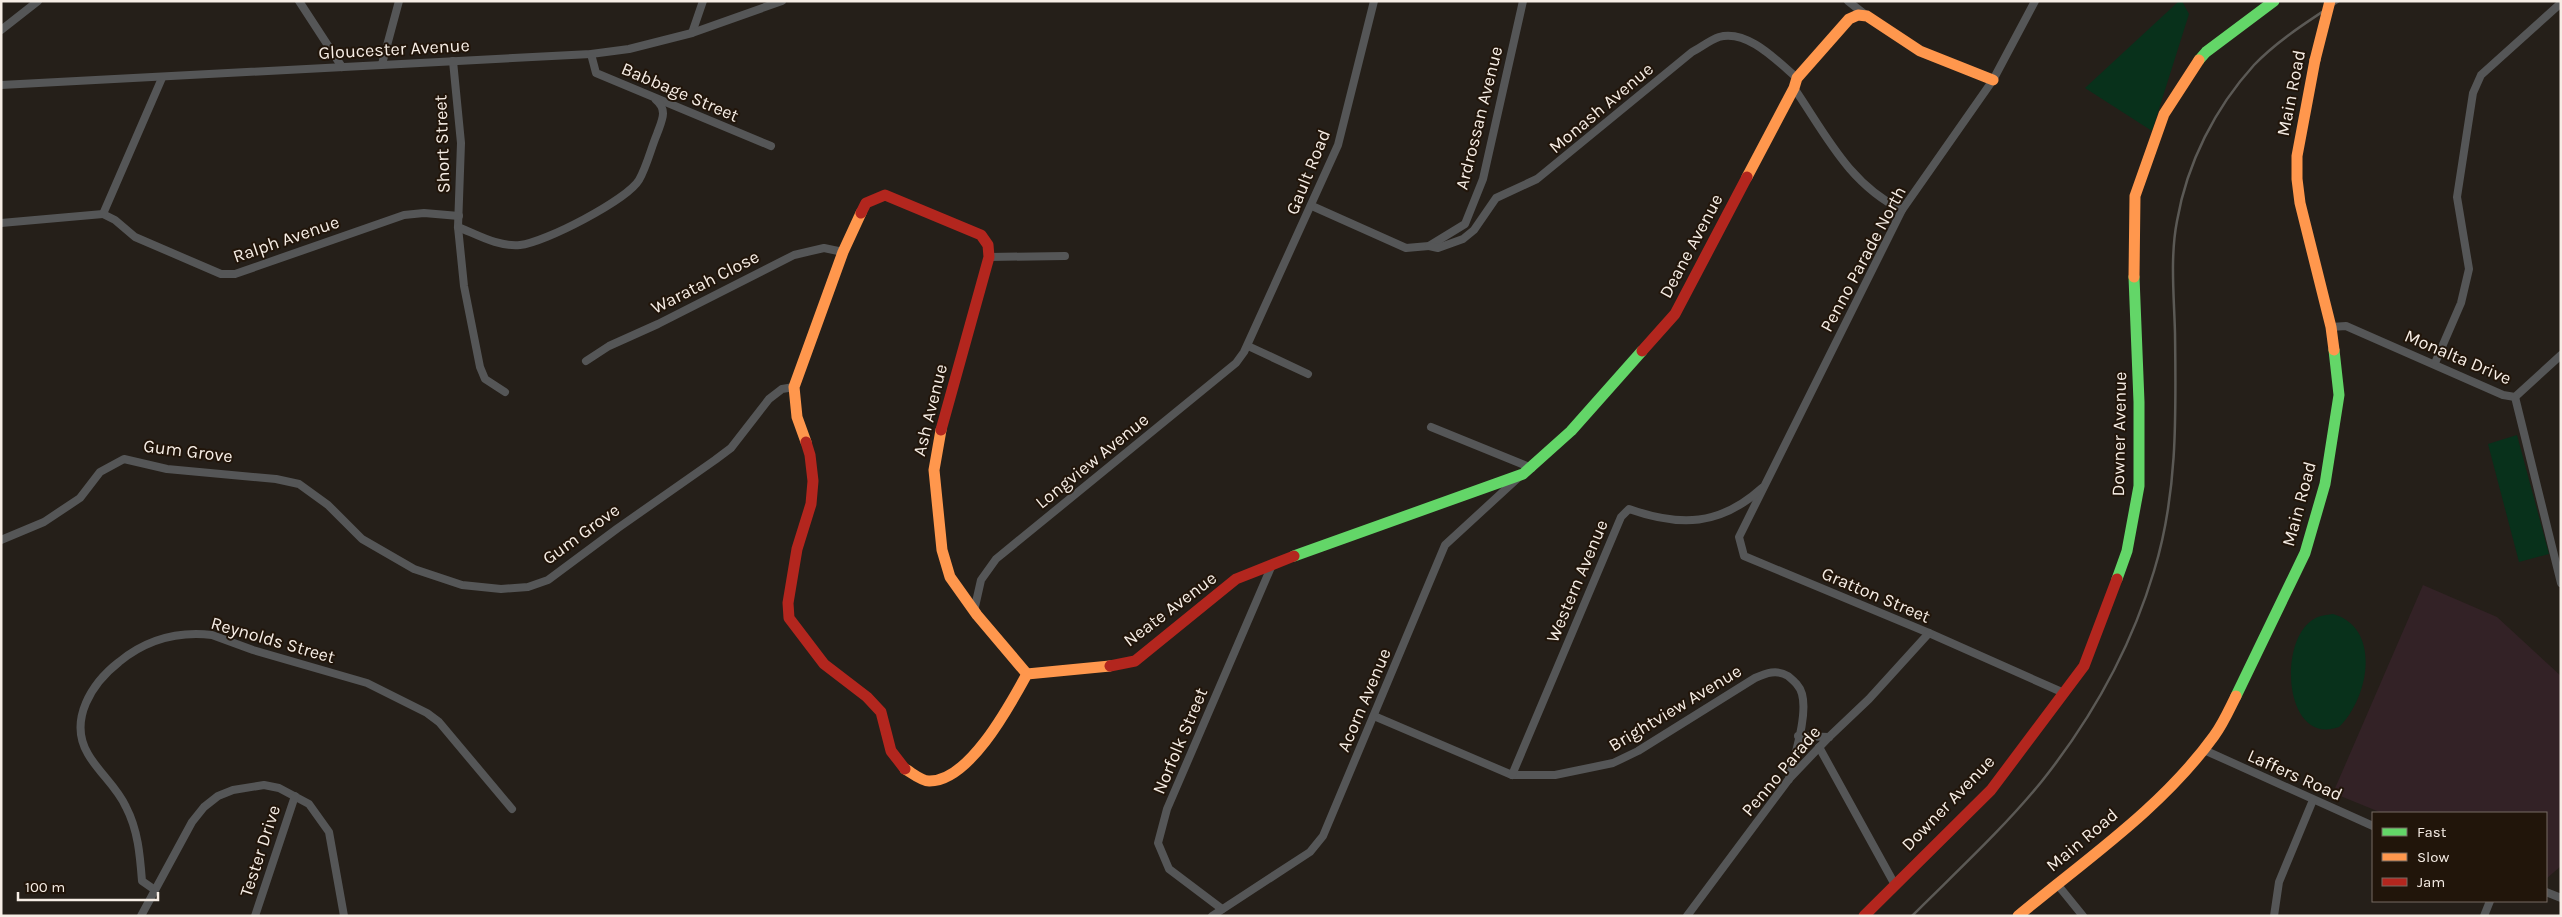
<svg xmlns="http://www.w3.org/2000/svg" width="2562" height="917" font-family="Karla,sans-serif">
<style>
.commercial{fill:#332226}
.green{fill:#08311b}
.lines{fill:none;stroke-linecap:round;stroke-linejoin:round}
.street{stroke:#555657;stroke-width:8}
.fast{stroke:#63d668;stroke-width:11}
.slow{stroke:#ff974d;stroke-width:11}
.jam{stroke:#b3261e;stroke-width:11}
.rail{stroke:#5b5955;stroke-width:2.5}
.slow-bridge{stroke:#ff974d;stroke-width:11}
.labels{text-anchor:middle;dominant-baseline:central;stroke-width:4;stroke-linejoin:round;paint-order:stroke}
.street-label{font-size:18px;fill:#f6ede5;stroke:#21150a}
</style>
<rect width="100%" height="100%" fill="#251f19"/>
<path class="commercial" d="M2423 585 2497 617 2561 676V866L2546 879V813H2382L2333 793Z"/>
<g class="green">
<path d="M2179 1H2182L2189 14 2152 131 2085 88Z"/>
<path d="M2517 435 2549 554 2519 562 2488 444Z"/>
<path d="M2333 614C2382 628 2369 698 2339 727 2284 747 2277 640 2314 619 2320 615 2327 615 2333 614Z"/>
</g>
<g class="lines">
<g class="street">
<path d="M299 1 342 67"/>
<path d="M1848 1 1867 16"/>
<path d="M2035 1 1993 80 1902 210 1739 537 1744 556 1929 633 2064 693"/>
<path d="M1 30 38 1"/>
<path d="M692 33 703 1"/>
<path d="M591 54 596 73 771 146"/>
<path d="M453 61 461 143 458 227 464 286 480 367 485 379 505 392"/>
<path d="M382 64 399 1"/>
<path d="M162 78 103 214 115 220 135 237 221 274H235L404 215 424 213 459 216"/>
<path d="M1 85 591 54 629 49 692 33 782 1"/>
<path d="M1794 88C1826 135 1849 184 1902 210"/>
<path d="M1312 206 1406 248 1429 246 1465 224 1483 179 1523 1"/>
<path d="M1 223 103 214"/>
<path d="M458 227C478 235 498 247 520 245 544 243 627 200 639 180 647 166 651 148 657 134 662 120 668 110 656 100"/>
<path d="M1429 246 1438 248 1463 239 1474 230 1496 198 1537 179 1692 52C1700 48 1710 40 1719 37 1748 29 1778 62 1797 78"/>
<path d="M989 257 1065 256"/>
<path d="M2331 327 2346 326 2503 395 2515 397 2561 355"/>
<path d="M1248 346 1308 374"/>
<path d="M586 361 609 346 658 324 794 255 824 248 843 252"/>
<path d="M2435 363 2461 303 2469 269 2457 197 2473 93 2481 75 2561 3"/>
<path d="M2515 397 2561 583"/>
<path d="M1431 427 1532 468"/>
<path d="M1 540 44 522 80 498 100 472 124 459 167 469 276 479 299 484 328 505 362 539 414 569 462 585 501 589 528 587 548 580 618 528 715 460 731 448 769 399 782 389 794 387"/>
<path d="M974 611 981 580 996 559 1236 363 1244 352 1338 145 1374 1"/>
<path d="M1374 716 1512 775H1555L1613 763 1638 751 1755 678C1766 673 1777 669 1788 676 1794 681 1800 686 1802 694 1808 716 1794 757 1789 779"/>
<path d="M1798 736 1829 737"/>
<path d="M1819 747 1894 883"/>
<path d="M2204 750 2373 826"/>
<path d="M1512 775 1621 517 1629 509C1680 527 1720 526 1762 488"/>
<path d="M2057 884 2083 916"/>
<path d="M155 890 142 881C140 855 138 830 126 807 117 787 99 773 88 754 68 720 92 683 119 662 147 639 177 631 212 635L253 650 367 683 427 713 439 722 512 809"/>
<path d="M2546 892 2561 898"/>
<path d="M1222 909 1169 869 1158 843 1167 809 1272 565"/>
<path d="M141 916 192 822 204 807 218 796 233 790 264 785 279 788 309 804 329 832 344 916"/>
<path d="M255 916 295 796"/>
<path d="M1212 916 1310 852 1323 836 1445 545 1519 477"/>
<path d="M1687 916 1789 779 1829 737 1869 699 1929 633"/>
<path d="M2274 916 2279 882 2313 800"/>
<path d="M2484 916 2490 901"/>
</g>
<g class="fast">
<path d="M2199 60 2206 52 2274 1"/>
<path d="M1294 556 1523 474 1571 431 1642 351"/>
<path d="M2117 579 2127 551 2139 486V402L2134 277"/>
<path d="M2236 696 2305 553 2325 484 2339 395 2334 350"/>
</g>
<g class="slow">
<path d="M2315 60 2297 156V179L2300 203 2331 327 2334 350"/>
<path d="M1747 177 1794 88 1797 78 1849 19 1858 15 1867 16 1920 51 1993 80"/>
<path d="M2134 277 2135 196 2164 114 2199 60"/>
<path d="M941 430 934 470 942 550 950 577 977 615 1027 674"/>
<path d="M806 442 797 417 794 387 843 252 861 213"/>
<path d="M905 769C911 772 921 781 929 781 969 782 1010 705 1027 674L1110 666"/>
<path d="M2018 916C2085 860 2162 808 2214 736 2223 724 2229 710 2236 696"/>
</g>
<g class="jam">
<path d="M861 213 866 203 885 195 981 235 988 245 989 257 941 430"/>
<path d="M1642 351 1675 314 1747 177"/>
<path d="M806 442 810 455 813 481 811 504 797 549 788 603 789 618 824 664 867 697 881 712 891 751 905 769"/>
<path d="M1110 666 1135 661 1236 579 1294 556"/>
<path d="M1864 916 1991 790 2084 666 2117 579"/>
</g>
<path class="rail" d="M1912 916C1956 872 2003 829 2042 781 2092 718 2131 648 2154 571 2178 493 2176 413 2175 333 2174 296 2170 257 2177 221 2187 163 2215 108 2254 65 2278 40 2310 20 2339 1"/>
<path class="slow-bridge" d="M2315 60 2330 1"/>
</g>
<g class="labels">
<g class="street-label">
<text transform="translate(394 49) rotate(-3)">Gloucester Avenue</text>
<text transform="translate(680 92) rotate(23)">Babbage Street</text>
<text transform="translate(2291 93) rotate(-79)">Main Road</text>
<text transform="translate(1601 108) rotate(-40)">Monash Avenue</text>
<text transform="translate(1479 118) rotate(-76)">Ardrossan Avenue</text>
<text transform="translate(442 144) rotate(-92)">Short Street</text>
<text transform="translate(1308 172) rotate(-68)">Gault Road</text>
<text transform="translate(286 239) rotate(-19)">Ralph Avenue</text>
<text transform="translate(1691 246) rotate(-62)">Deane Avenue</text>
<text transform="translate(1863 259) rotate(-62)">Penno Parade North</text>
<text transform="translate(705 282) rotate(-27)">Waratah Close</text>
<text transform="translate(2458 357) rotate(23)">Monalta Drive</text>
<text transform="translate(930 410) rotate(-76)">Ash Avenue</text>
<text transform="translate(2119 434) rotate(-89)">Downer Avenue</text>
<text transform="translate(188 451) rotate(7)">Gum Grove</text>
<text transform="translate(1092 461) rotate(-39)">Longview Avenue</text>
<text transform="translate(2299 504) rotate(-75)">Main Road</text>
<text transform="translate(581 534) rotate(-36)">Gum Grove</text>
<text transform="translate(1577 581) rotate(-67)">Western Avenue</text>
<text transform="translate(1876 595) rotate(23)">Gratton Street</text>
<text transform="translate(1170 609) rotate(-37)">Neate Avenue</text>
<text transform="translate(273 640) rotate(16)">Reynolds Street</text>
<text transform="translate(1364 700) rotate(-67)">Acorn Avenue</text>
<text transform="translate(1675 708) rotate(-31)">Brightview Avenue</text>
<text transform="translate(1180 741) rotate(-67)">Norfolk Street</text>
<text transform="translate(1781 771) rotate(-50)">Penno Parade</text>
<text transform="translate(2295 775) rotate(24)">Laffers Road</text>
<text transform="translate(1948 803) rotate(-46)">Downer Avenue</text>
<text transform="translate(2082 840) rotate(-40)">Main Road</text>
<text transform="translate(260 851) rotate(-72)">Tester Drive</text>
</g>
</g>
<rect width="2562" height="917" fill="none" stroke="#f6ede5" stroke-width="5"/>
<rect x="2372" y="812" width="175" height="90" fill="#21150a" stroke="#766b62"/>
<rect x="2382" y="828" width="25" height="8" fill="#63d668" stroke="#766b62"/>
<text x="2417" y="837" font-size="15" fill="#f6ede5">Fast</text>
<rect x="2382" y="853" width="25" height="8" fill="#ff974d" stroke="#766b62"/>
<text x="2417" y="862" font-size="15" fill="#f6ede5">Slow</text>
<rect x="2382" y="878" width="25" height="8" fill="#b3261e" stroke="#766b62"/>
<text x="2417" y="887" font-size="15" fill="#f6ede5">Jam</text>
<path d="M18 892v8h140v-8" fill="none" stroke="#f6ede5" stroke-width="2.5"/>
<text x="25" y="892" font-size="15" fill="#f6ede5" stroke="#21150a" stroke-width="4" paint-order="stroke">100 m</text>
</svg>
